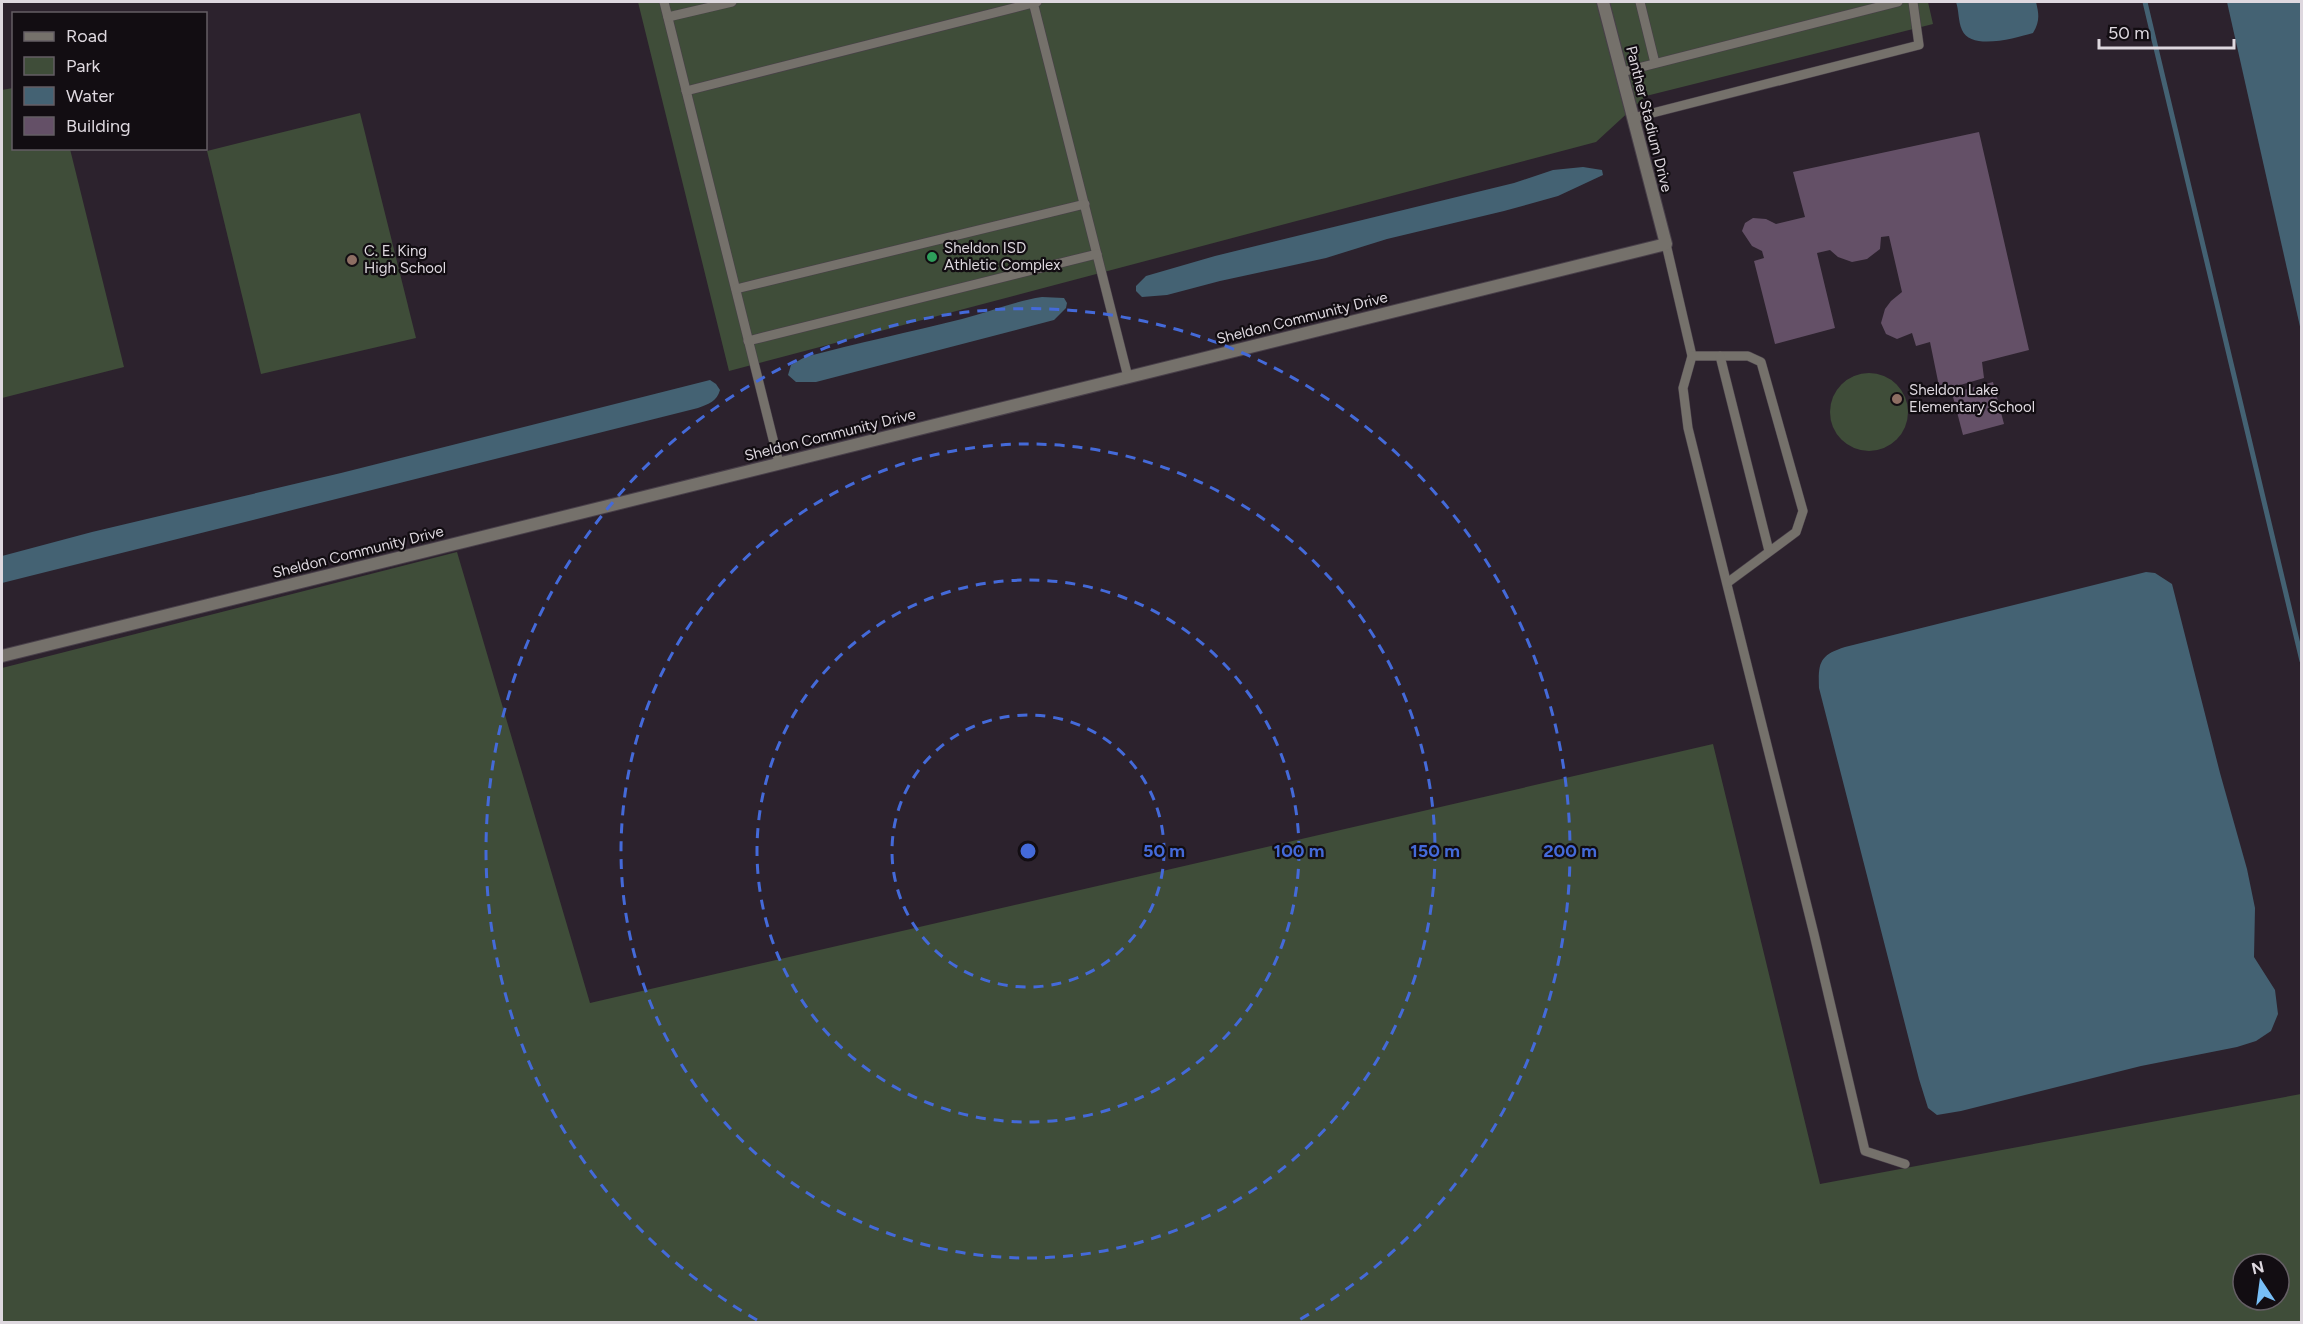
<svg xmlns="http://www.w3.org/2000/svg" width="2303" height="1324" font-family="Figtree,sans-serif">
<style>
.green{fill:#3f4d39;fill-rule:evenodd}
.water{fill:#446273}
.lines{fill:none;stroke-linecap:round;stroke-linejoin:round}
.stream{stroke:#446273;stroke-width:5}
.building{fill:#645067}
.service-casing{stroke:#483f49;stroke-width:10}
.minor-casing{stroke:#483f49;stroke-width:14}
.service{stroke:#75716b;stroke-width:9}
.minor{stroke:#75716b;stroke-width:12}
.ring{fill:none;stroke:#446ad9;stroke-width:3;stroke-dasharray:10 8}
.leisure-dot{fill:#2e9e5b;stroke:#120d12;stroke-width:2}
.education-dot{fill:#8d6e63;stroke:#120d12;stroke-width:2}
.labels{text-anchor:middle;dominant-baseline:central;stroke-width:4.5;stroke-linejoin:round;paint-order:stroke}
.street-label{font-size:15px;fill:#ded8df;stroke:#120d12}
.poi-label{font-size:15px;fill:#ded8df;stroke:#120d12;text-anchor:start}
.centre{fill:#446ad9;stroke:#120d12;stroke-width:3}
.ring-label{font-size:18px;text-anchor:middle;font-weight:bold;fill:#446ad9;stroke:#120d12;stroke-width:4.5;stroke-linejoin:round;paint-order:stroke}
</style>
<rect width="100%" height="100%" fill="#2c222d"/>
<g class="green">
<path d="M638 2H1928L1933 24 1646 96 1596 142 729 371Z"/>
<path d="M13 88 14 148 70 149 124 367 2 398V90Z"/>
<path d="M360 113 416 338 261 374 207 151Z"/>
<circle cx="1869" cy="412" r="39"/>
<path d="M457 552 590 1003 1713 744 1820 1184 2301 1094V1322H2V668ZM2243 1264H2279V1300H2243Z"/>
</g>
<g class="water">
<path d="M1956 2H2036C2039 14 2040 22 2033 33 2015 38 1971 51 1962 30 1958 21 1959 10 1956 2Z"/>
<path d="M2227 2H2301V331Z"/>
<path d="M1583 167 1602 170 1603 175 1558 196 1504 211 1387 239 1326 258 1220 281 1167 295 1142 297 1136 291V286L1146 276 1215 256 1514 183 1553 170Z"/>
<path d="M1042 297 1064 298 1067 303 1066 308 1054 320 816 382H796L788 375 791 365 805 357C857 343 910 332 962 319 989 312 1015 301 1042 297Z"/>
<path d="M710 380 716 384 720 390C717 401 709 404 698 408L2 583V556L92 532 341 473Z"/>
<path d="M2146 572 2155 573 2172 584 2220 773 2247 869 2255 908 2254 957 2275 990 2278 1014 2271 1031 2256 1041 2237 1047 2141 1066 1961 1111 1937 1115 1928 1108 1919 1079 1819 688C1818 662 1820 655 1845 647Z"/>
</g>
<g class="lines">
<path class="stream" d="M2145 2 2302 661"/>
</g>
<g class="building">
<path d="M1979 132 2029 350 1982 362 1984 378 1940 391 1930 342 1916 346 1912 333 1897 339 1886 334 1881 323 1885 309 1891 301 1902 292 1889 236 1881 237 1880 249 1867 259 1852 262 1838 257 1830 250 1817 253 1835 328 1775 344 1754 261 1764 258 1762 251 1752 246 1742 231 1745 223 1753 218 1766 219 1776 224 1805 217 1793 172Z"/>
<path d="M1993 382 2004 424 1963 435 1952 393Z"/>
</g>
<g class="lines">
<g class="service-casing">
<g id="service">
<path d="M664 2 779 463"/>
<path d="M1033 2 1128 377"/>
<path d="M1640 2 1655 63"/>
<path d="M668 17 732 2"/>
<path d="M1622 72 1898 2"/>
<path d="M686 91 1037 2"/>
<path d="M1633 118 1919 45 1913 2"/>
<path d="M1666 244 1692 356 1683 388 1688 428 1814 934 1865 1151 1905 1164"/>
<path d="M736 289 1085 204"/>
<path d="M748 341 1097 254"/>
<path d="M1692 356H1748L1761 362 1803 511 1796 532 1727 583"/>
<path d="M1720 356 1769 551"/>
</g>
</g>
<g class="minor-casing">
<path id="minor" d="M2 656 1666 244 1603 2"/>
</g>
<use href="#service" class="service"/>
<use href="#minor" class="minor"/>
</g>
<g class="ring">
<circle cx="1028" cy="851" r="136"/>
<circle cx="1028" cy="851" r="271"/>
<circle cx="1028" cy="851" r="407"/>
<path d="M757 1320A542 542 0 1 1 1299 1320"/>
</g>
<circle class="leisure-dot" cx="932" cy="257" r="6"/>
<g class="education-dot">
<circle cx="352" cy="260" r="6"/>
<circle cx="1897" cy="399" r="6"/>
</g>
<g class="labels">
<g class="street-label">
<text transform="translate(1649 119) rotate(76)">Panther Stadium Drive</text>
<text transform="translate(1302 318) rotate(-14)">Sheldon Community Drive</text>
<text transform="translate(830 435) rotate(-14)">Sheldon Community Drive</text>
<text transform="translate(358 552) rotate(-14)">Sheldon Community Drive</text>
</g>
<g class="poi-label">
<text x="944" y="248">Sheldon ISD<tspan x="944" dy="17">Athletic Complex</tspan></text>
<text x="364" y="251">C. E. King<tspan x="364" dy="17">High School</tspan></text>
<text x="1909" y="390">Sheldon Lake<tspan x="1909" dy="17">Elementary School</tspan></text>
</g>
</g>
<circle cx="1028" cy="851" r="9" class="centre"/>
<g class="ring-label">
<text x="1164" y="857">50 m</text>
<text x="1299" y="857">100 m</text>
<text x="1435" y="857">150 m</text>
<text x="1570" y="857">200 m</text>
</g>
<rect width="2303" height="1324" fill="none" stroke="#ded8df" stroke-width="6"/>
<rect x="12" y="12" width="195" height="138" fill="#120d12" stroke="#645e64" stroke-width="1.5"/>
<rect x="24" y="32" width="30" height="9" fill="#75716b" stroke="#645e64" stroke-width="1.5"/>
<text x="66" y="42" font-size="18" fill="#ded8df">Road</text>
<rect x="24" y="57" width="30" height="18" fill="#3f4d39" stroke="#645e64" stroke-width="1.5"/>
<text x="66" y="72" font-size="18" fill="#ded8df">Park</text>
<rect x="24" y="87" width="30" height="18" fill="#446273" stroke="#645e64" stroke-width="1.5"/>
<text x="66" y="102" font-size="18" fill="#ded8df">Water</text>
<rect x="24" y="117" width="30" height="18" fill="#645067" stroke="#645e64" stroke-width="1.5"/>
<text x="66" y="132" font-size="18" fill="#ded8df">Building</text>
<g transform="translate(2261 1282) rotate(347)"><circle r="28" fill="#120d12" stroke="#645e64" stroke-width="1.5"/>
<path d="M0-4.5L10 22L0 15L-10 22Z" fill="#78bff7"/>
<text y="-9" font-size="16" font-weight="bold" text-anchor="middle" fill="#ded8df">N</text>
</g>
<path d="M2099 39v9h135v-9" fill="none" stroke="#ded8df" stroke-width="3"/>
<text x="2108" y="39" font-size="18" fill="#ded8df" stroke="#120d12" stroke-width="4.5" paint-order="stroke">50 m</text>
</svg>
